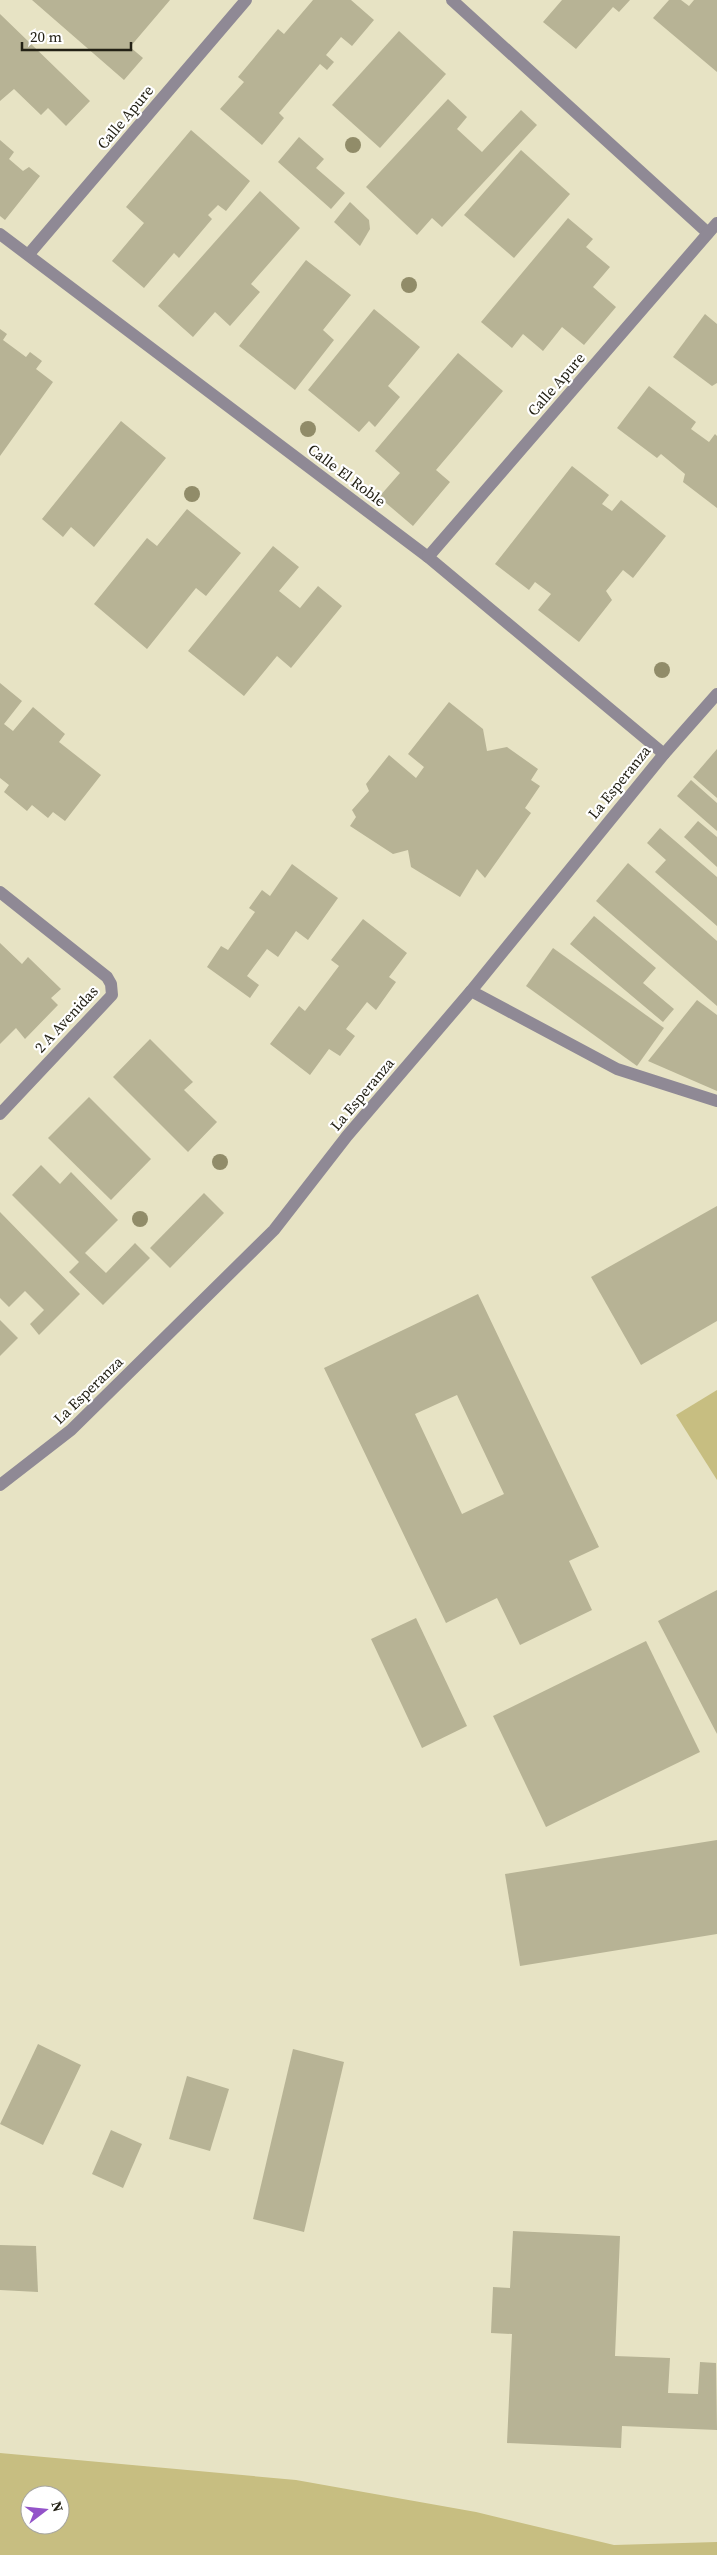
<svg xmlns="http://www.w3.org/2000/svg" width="717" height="2555" font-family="'Source Serif 4',serif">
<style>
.green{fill:#c7be81;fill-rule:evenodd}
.building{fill:#b7b395;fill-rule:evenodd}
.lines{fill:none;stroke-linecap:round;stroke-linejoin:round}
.minor{stroke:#8f8995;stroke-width:12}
.tree{fill:#918c69}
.labels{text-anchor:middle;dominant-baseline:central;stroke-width:4.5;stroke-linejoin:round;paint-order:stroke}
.street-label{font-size:15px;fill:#232115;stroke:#fff}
</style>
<rect width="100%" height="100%" fill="#e7e3c4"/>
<g class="green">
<path d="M717 1390V1480L676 1415Z"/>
<path d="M0 2453 296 2480 476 2512 614 2545 717 2542V2555H0ZM30 2495H60V2525H30Z"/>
</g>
<g class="building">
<path d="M32 0H170L130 47 143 58 124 80Z"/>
<path d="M313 0H351L374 20 352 46 341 37 326 55 334 62 327 70 320 64 279 113 284 118 262 145 220 109 244 82 238 77 278 29 284 34Z"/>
<path d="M562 0H630L619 12 613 7 576 49 543 22Z"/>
<path d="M669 0H681L689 6 694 0H717V72L653 18Z"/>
<path d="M0 14 90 101 66 126 48 108 41 115 14 89 0 101Z"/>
<path d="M399 31 446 74 380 148 332 105Z"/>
<path d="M448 99 467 117 457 129 482 152 521 110 537 125 442 227 432 218 417 235 366 187Z"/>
<path d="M191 130 250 181 226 211 218 205 208 215 212 219 179 258 174 253 144 288 112 261 144 223 126 207Z"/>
<path d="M299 137 324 159 316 168 345 193 331 209 278 162Z"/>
<path d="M0 140 14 152 9 159 23 171 29 167 40 176 5 220 0 216Z"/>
<path d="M521 150 570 194 514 258 464 215Z"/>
<path d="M260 191 300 228 251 284 260 292 230 326 215 312 193 337 158 306Z"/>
<path d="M350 202 369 220 370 229 360 246 334 222Z"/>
<path d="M568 218 593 239 586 247 610 267 593 287 616 307 584 345 562 327 543 351 523 334 512 348 481 322Z"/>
<path d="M306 260 351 295 323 330 334 340 295 390 239 346Z"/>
<path d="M374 309 420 347 388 386 400 397 375 427 369 421 359 432 308 390Z"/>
<path d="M705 314 717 324V383L712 386 673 357Z"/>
<path d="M0 329 7 334 3 340 26 357 30 352 42 361 36 369 53 382 0 456Z"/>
<path d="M458 353 503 391 436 470 450 482 413 526 379 497 400 473 375 451Z"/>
<path d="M649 386 696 422 691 429 709 442 715 434 717 436V508L683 482 685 474 661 454 657 458 617 428Z"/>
<path d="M121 421 166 458 94 547 71 527 63 537 42 519Z"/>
<path d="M572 466 609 495 602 504 612 511 621 500 666 536 633 578 623 570 606 591 612 600 579 642 538 610 551 594 535 582 529 590 495 564Z"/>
<path d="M187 509 241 553 206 596 196 588 147 649 94 604 147 538 157 546Z"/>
<path d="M273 546 299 567 279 591 300 608 318 586 342 606 291 668 277 656 244 696 188 651Z"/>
<path d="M0 683 22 701 4 724 13 731 33 707 65 734 59 742 101 775 65 821 53 812 48 818 32 805 27 811 4 792 9 785 0 778Z"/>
<path d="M449 702 483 729 487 751 507 747 538 769 531 780 540 786 525 808 531 813 485 878 477 869 460 897 411 867 408 850 393 854 350 826 356 817 352 810 369 791 366 784 389 755 416 778 424 767 408 754Z"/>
<path d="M717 749V798L693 777Z"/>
<path d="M691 780 717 803V831L677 796Z"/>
<path d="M698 821 717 837V867L684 837Z"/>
<path d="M660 828 717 877V926L655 872 666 860 647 843Z"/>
<path d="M628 863 717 941V1006L596 901Z"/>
<path d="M292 864 338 898 308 940 296 931 278 957 267 949 247 976 259 985 250 998 207 967 221 946 228 950 255 912 249 908 262 890 270 896Z"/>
<path d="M594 916 656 968 643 983 674 1009 663 1022 570 944Z"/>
<path d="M363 919 407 953 389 977 396 982 376 1010 367 1002 346 1029 355 1036 340 1056 329 1049 310 1075 270 1044 299 1006 305 1011 339 966 331 960Z"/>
<path d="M0 943 22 964 28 957 61 989 51 998 58 1005 25 1039 16 1028 0 1044Z"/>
<path d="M553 948 664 1028 637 1066 526 986Z"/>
<path d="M697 1000 717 1015V1091L648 1061Z"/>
<path d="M150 1039 193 1082 184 1090 217 1122 188 1152 113 1077Z"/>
<path d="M89 1097 151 1159 111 1200 48 1138Z"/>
<path d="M41 1165 60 1184 71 1172 118 1220 85 1253 106 1273 135 1243 150 1258 103 1305 69 1272 79 1262 12 1195Z"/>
<path d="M204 1193 224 1213 170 1268 150 1248Z"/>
<path d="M717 1206V1321L641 1365 591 1277Z"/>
<path d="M0 1212 80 1294 39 1335 30 1324 44 1310 25 1291 9 1307 0 1298Z"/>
<path d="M478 1294 599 1547 569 1561 592 1610 520 1645 497 1598 446 1623 324 1368ZM457 1395 504 1494 462 1514 415 1414Z"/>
<path d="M0 1320 18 1338 0 1356Z"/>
<path d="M717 1590V1734L658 1621Z"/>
<path d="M416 1618 467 1726 422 1748 371 1639Z"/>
<path d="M646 1641 700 1752 546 1827 493 1716Z"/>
<path d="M717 1840V1934L520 1966 505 1874Z"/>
<path d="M38 2044 81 2065 43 2145 0 2124Z"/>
<path d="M293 2049 344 2062 304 2232 253 2219Z"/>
<path d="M187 2076 229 2089 210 2151 169 2139Z"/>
<path d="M111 2130 142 2144 123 2188 92 2174Z"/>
<path d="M513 2231 620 2236 615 2356 670 2358 668 2393 698 2394 700 2362 716 2363 717 2430 622 2426 621 2448 507 2443 512 2334 491 2333 493 2287 510 2288Z"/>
<path d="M0 2245 36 2246 38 2292 0 2290Z"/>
</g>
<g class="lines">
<g class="minor">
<path d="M452 0 708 233"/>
<path d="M0 234 428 557 664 754"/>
<path d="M29 254 246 0"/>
<path d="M428 557 717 223"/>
<path d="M0 892 107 977 111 984 112 995 0 1114"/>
<path d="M471 991 617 1069 717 1101"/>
<path d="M0 1485 71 1430 274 1230 347 1136 471 991 664 754 717 694"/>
</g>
</g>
<g class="tree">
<circle cx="353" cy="145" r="8"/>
<circle cx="409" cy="285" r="8"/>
<circle cx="308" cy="429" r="8"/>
<circle cx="192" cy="494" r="8"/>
<circle cx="662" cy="670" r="8"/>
<circle cx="220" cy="1162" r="8"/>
<circle cx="140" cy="1219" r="8"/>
</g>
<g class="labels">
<g class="street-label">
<text transform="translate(125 117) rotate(-50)">Calle Apure</text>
<text transform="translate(556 384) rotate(-49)">Calle Apure</text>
<text transform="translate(347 475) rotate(37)">Calle El Roble</text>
<text transform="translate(619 782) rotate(-51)">La Esperanza</text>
<text transform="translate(66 1019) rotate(-47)">2 A Avenidas</text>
<text transform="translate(362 1094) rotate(-50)">La Esperanza</text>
<text transform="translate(88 1390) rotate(-44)">La Esperanza</text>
</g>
</g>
<g transform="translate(45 2510) rotate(74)"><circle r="24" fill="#ffffff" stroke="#a7a6a1"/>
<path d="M0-4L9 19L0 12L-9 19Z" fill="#9353c9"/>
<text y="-8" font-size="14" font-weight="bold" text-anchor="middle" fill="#232115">N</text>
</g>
<path d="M22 42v8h109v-8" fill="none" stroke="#232115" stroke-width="2.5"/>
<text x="30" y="42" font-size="15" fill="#232115" stroke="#ffffff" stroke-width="4" paint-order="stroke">20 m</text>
</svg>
